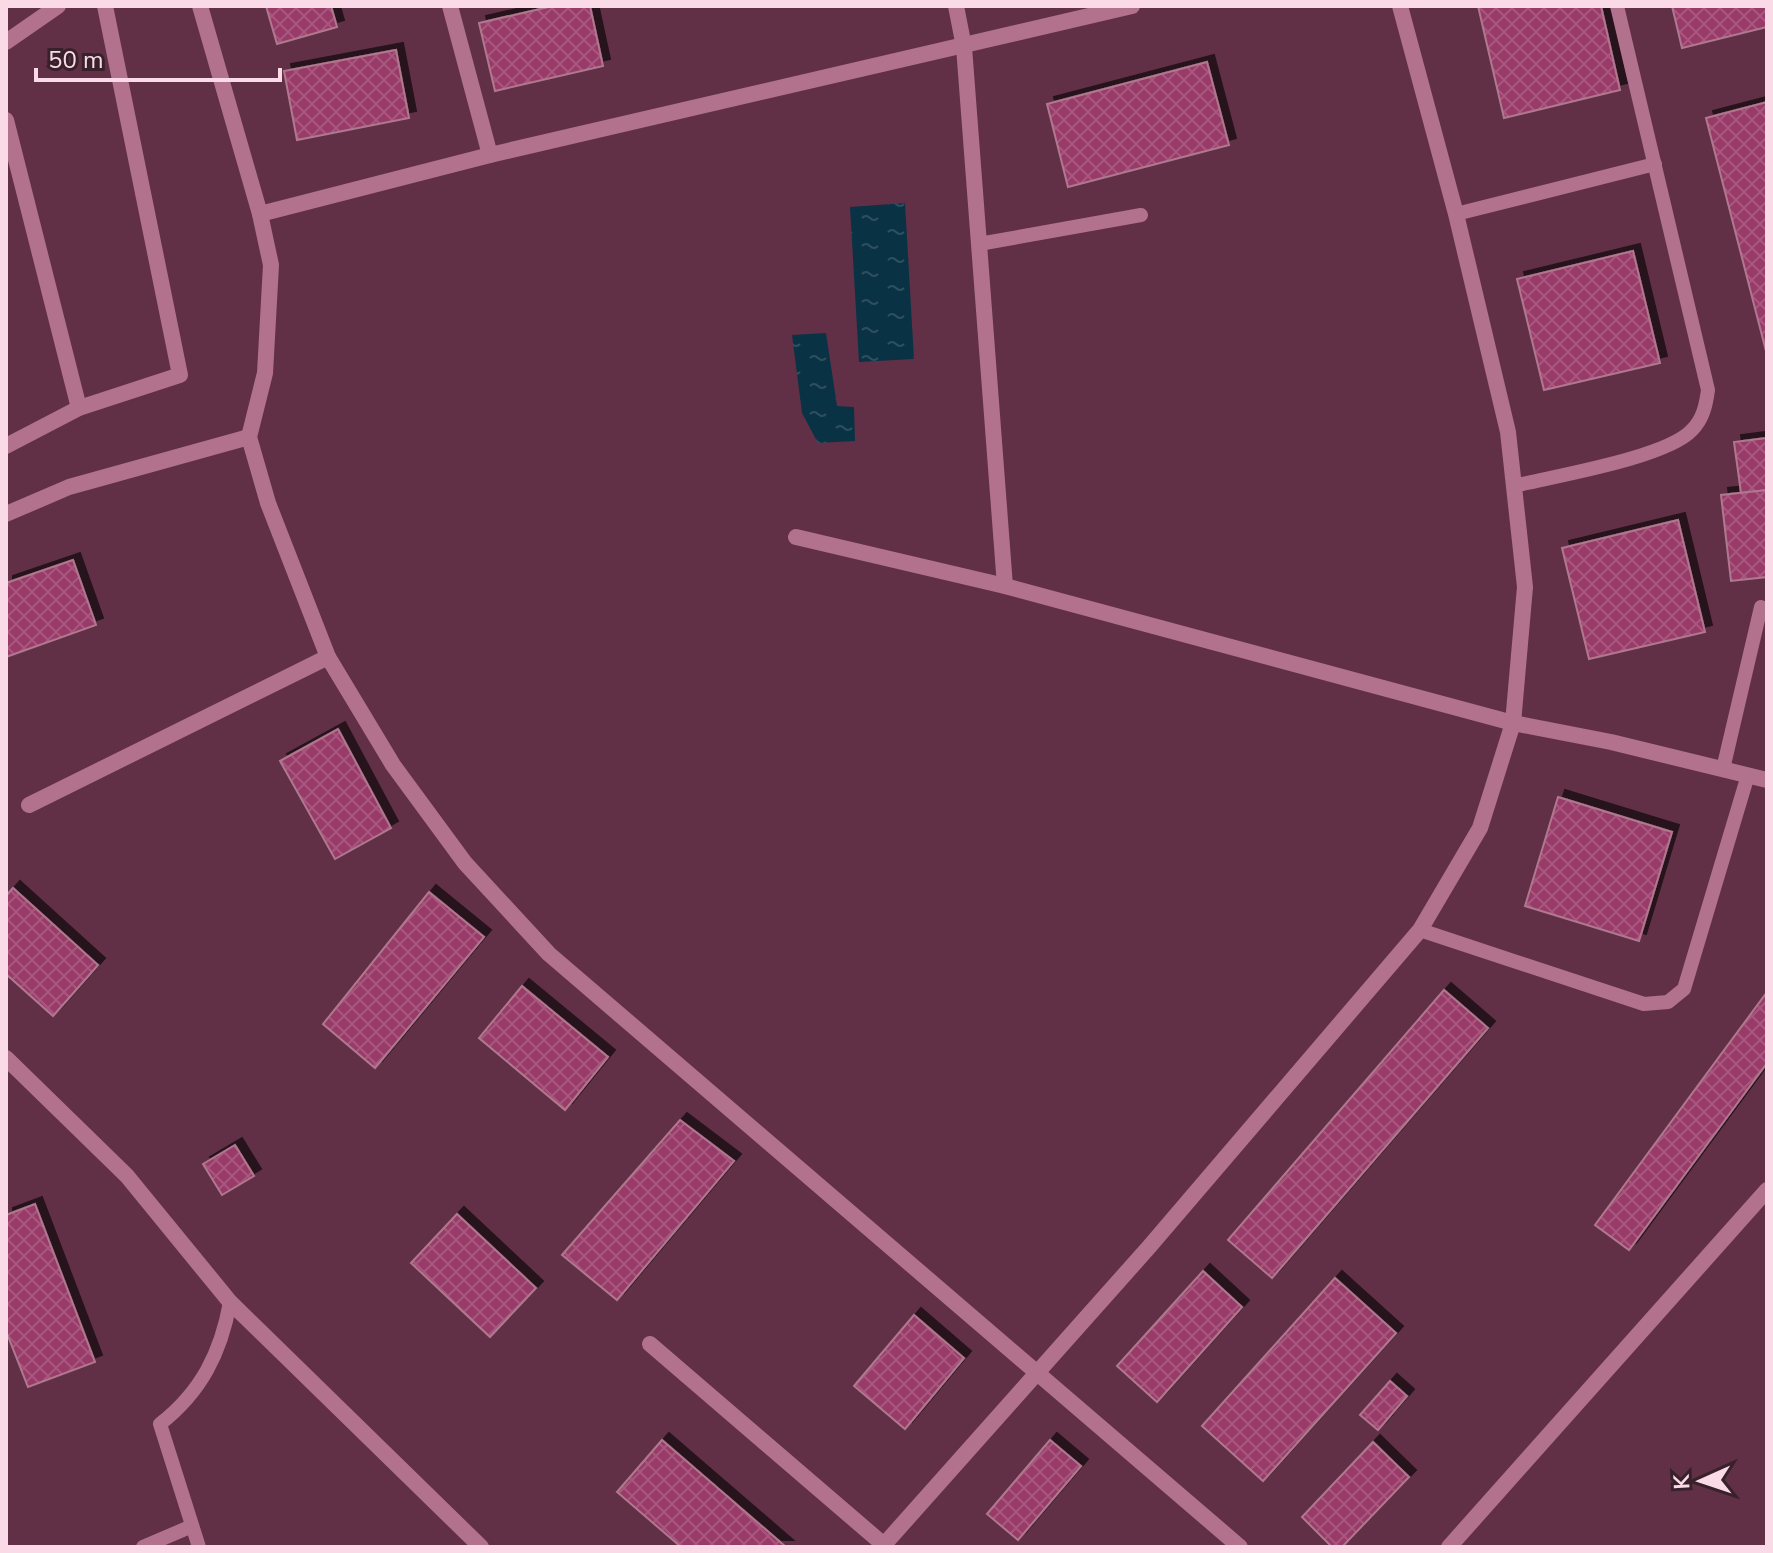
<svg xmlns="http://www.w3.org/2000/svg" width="1773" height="1553" font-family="'Nunito Sans',sans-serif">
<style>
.water{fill:url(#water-ripples)}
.building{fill:url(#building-cross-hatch);stroke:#b0788f;stroke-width:2;filter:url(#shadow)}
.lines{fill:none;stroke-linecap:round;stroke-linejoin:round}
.lane{stroke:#b2728d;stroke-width:14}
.street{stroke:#b2728d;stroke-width:16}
</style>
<defs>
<pattern id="water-ripples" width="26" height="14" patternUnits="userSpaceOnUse" patternTransform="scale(2)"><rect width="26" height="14" fill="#093244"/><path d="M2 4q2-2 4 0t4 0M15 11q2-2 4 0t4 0" fill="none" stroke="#2e4f5f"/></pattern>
<pattern id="building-cross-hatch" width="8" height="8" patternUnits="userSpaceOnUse" patternTransform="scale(2)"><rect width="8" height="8" fill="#993b69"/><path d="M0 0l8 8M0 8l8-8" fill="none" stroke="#a8577e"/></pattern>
<filter id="shadow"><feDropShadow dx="7" dy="-7" stdDeviation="0" flood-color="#0009"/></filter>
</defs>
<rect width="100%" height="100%" fill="#613047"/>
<g class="water">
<path d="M905 203 914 359 859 362 850 207Z"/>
<path d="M826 333 837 406 854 407 855 441 818 443 802 413 792 335Z"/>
</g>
<g class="building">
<path d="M266 6H331L337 27 277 44Z"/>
<path d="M553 6H590L603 66 495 91 479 23Z"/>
<path d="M1478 6H1601L1620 90 1504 118Z"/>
<path d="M1672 6H1767V27L1682 48Z"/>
<path d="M396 50 409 118 297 140 284 71Z"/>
<path d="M1207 62 1229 145 1068 187 1047 104Z"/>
<path d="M1767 102V355L1706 118Z"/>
<path d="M1633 251 1660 363 1544 390 1517 279Z"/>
<path d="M1767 438V490L1741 493 1734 442Z"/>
<path d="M1767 490V577L1731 581 1721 495Z"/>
<path d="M1678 520 1705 632 1589 659 1562 548Z"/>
<path d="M73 560 96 625 6 657V583Z"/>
<path d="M338 729 391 828 335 859 280 761Z"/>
<path d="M1558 797 1672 832 1639 941 1525 906Z"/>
<path d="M13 888 98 965 53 1016 6 974V896Z"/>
<path d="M429 892 484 937 375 1068 323 1024Z"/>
<path d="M522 986 608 1057 565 1110 479 1038Z"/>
<path d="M1444 990 1488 1028 1272 1278 1228 1240Z"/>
<path d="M1767 992V1063L1629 1250 1595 1225Z"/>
<path d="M680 1120 734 1161 617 1300 562 1255Z"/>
<path d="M235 1145 254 1176 222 1195 203 1164Z"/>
<path d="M35 1204 95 1362 28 1387 6 1331V1215Z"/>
<path d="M457 1214 536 1288 490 1337 411 1263Z"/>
<path d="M1203 1271 1242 1307 1157 1402 1117 1366Z"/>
<path d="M1335 1278 1396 1333 1263 1481 1202 1426Z"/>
<path d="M914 1315 964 1358 905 1429 854 1386Z"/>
<path d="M1390 1381 1407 1396 1378 1430 1360 1415Z"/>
<path d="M662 1440 786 1547H681L617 1492Z"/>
<path d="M1050 1440 1081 1466 1018 1540 987 1514Z"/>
<path d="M1373 1442 1409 1477 1342 1547H1332L1302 1517Z"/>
</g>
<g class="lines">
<g class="lane">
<path d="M1456 214 1655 164"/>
<path d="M979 244 1141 215"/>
<path d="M1514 486C1554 476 1666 458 1692 430 1703 419 1706 405 1708 390L1617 6"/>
<path d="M1723 769 1761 607"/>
<path d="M1420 930 1644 1004 1668 1002 1684 989 1748 775"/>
<path d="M143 1547 192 1526"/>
<path d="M199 1547 160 1424C201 1392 221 1353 230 1302"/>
</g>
<g class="street">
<path d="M200 6 260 214 271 265 265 373 249 437 268 503 328 657 393 765 465 863 549 954 1240 1547"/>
<path d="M450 6 490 155"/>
<path d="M956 6 964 47 1005 586"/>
<path d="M6 42 58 6"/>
<path d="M6 120 79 408"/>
<path d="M260 214 490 155 1132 6"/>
<path d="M6 446 79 408 180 375 105 6"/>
<path d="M6 514 69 487 249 437"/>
<path d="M796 537 1005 586 1513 723 1611 742 1767 780"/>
<path d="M29 805 328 657"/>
<path d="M6 1058 127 1176 230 1302 481 1547"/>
<path d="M650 1344 884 1545"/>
<path d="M882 1547 1149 1247 1420 930 1480 828 1513 723 1525 587 1508 432 1456 214 1400 6"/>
<path d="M1449 1547 1767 1190"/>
</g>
</g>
<rect width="1773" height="1553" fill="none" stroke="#fadae6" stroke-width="16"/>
<g transform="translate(1701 1481) rotate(267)" stroke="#38212b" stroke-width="6" paint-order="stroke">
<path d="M0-6L14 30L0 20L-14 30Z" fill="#fadae6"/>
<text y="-12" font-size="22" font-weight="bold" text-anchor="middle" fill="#fadae6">K</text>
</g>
<path d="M36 68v12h244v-12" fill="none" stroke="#fadae6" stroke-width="4"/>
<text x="48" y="68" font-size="24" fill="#fadae6" stroke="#38212b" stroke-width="6" paint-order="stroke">50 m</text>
</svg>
